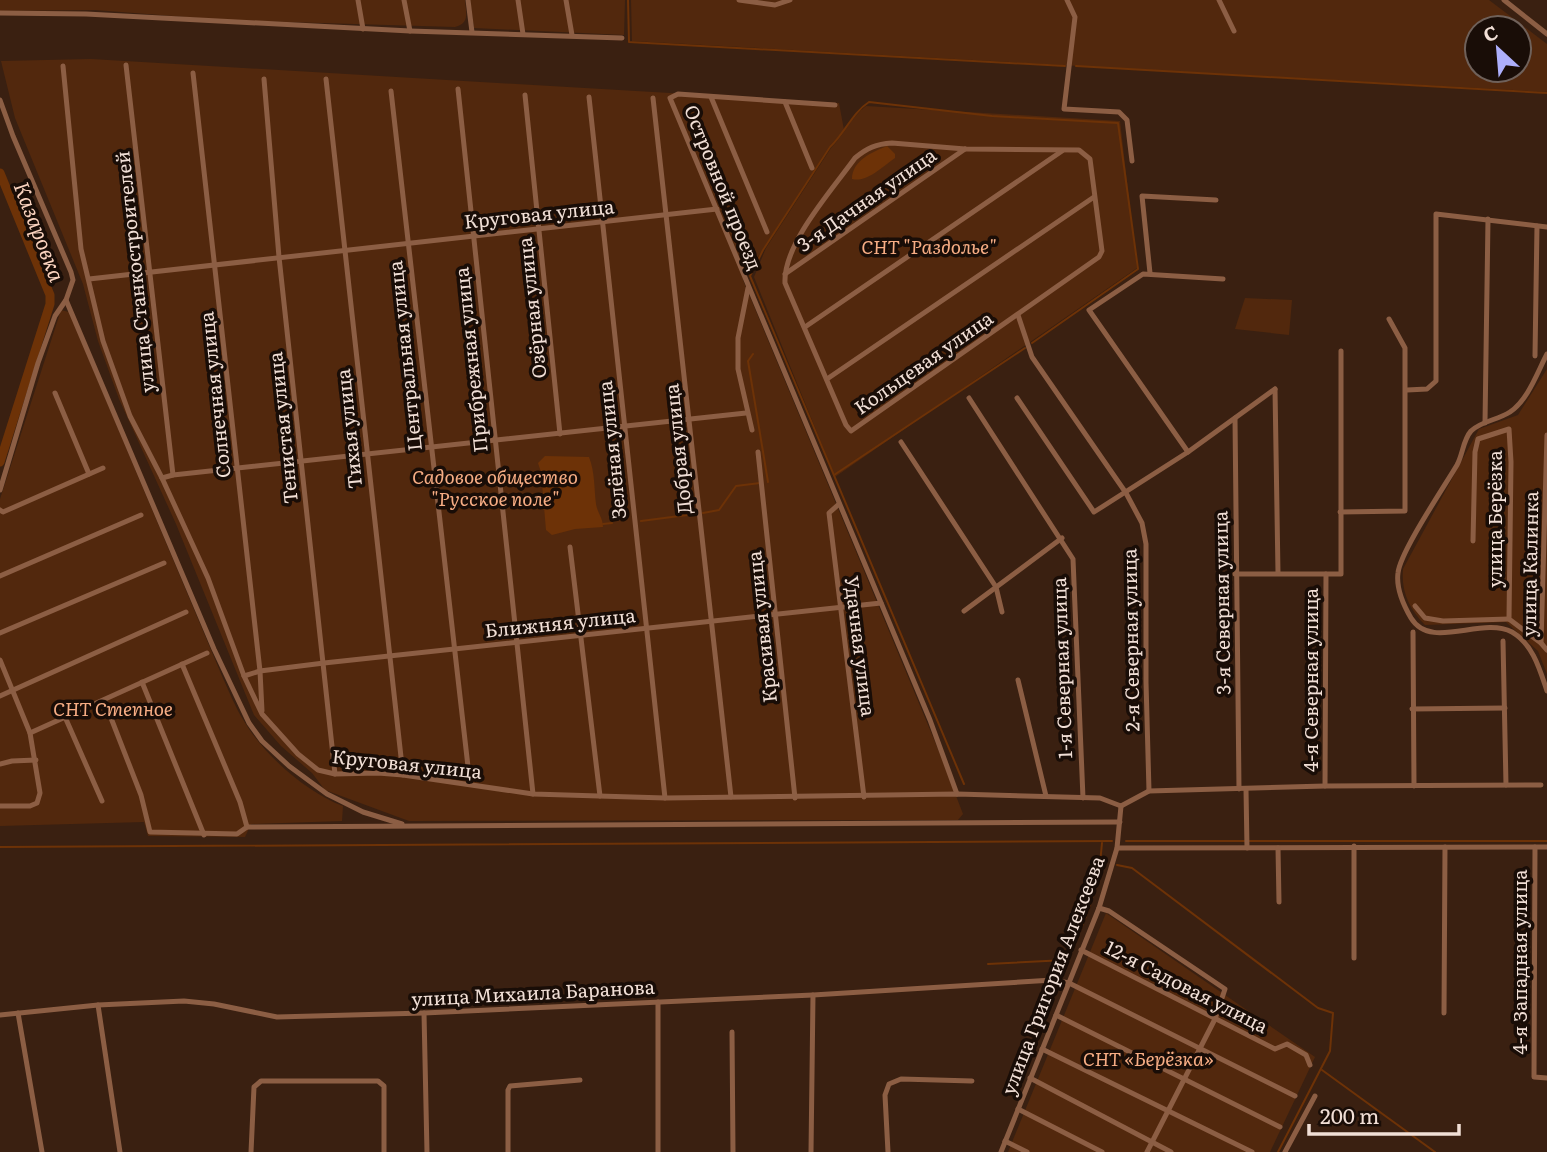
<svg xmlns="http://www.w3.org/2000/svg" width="1547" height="1152" font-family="Literata,serif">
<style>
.green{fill:#52280d;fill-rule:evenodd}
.water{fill:#6d3207}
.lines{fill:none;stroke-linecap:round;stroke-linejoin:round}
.stream{stroke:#6d3207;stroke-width:2}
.river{stroke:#6d3207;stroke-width:9}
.minor{stroke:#8c5e44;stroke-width:5}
.labels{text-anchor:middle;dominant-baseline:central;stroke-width:7;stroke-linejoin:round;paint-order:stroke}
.street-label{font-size:19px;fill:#f1dfd6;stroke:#190d07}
.park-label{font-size:19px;font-style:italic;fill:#f7ad84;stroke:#190d07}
.water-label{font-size:21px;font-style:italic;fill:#fad3bf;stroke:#190d07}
</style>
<rect width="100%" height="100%" fill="#3a2011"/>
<g class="green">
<path d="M0 0H465C466 13 470 23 455 27L225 20 95 10 0 11Z"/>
<path d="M470 0H625L624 35 474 28Z"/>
<path d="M631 0H1489L1547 44V92L632 41ZM1477 28H1519V70H1477Z"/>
<path d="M91 59 839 103 844 130 829 147 743 280 938 749 963 814 958 820 409 821 325 790 312 773 281 746 254 715 176 524 119 399 98 341 83 284 15 118 1 61Z"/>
<path d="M866 106 1120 121 1137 268 835 477 754 277 766 248 831 148C844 135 851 117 866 106Z"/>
<path d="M1245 298 1292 300 1289 335 1235 329Z"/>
<path d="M61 310 69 312 222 676C229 691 235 707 244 721 263 754 307 793 343 806L342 821 251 824 245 837 148 836 144 822 0 826V499Z"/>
<path d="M1547 369V674L1538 651 1506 622 1425 625C1409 609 1401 591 1403 569L1479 429 1518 415Z"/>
<path d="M1106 913 1315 1057 1270 1152H1008Z"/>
</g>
<g class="water">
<path d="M887 146 895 154V158C883 166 867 183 852 179 852 161 872 152 887 146Z"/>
<path d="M545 456 589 457C595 472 594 488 596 504 597 512 603 518 603 527L575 529 552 535 546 530 541 472 538 463Z"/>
</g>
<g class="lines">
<g class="stream">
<path d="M628 0 629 42 1065 66"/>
<path d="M1076 66 1547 93"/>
<path d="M753 354 748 361 768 482"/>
<path d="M834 475 1025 348"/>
<path d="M703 513 719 510 736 486 760 483"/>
<path d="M641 521 695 514"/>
<path d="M603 524 612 523"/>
<path d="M964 784 750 276 763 250 830 147C845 133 852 113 869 102L992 116 1118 123 1138 269 1032 343"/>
<path d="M1126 841H1547"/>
<path d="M0 847 1112 841"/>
<path d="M1117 865 1132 868 1318 1008 1333 1013 1330 1051 1278 1152"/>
<path d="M988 964 1066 960C1086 921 1099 888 1102 843"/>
<path d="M1322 1070 1435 1152"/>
</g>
<path class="river" d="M0 173 50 295V304L0 462"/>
<g class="minor">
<path d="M358 0 363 29"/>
<path d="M404 0 410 31"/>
<path d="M468 0 472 32"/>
<path d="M518 0 523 34"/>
<path d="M566 0 572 35"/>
<path d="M739 0 775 5 790 0"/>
<path d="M1067 0 1075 17 1064 109 1119 112 1127 120 1132 161"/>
<path d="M1219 0 1234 31"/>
<path d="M1504 0 1547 34"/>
<path d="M0 13 86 14 410 31 622 38"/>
<path d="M126 65 173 475"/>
<path d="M63 66 81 249 103 341 130 416 162 478 208 578 244 676 262 714 298 754 318 770 335 774 378 773 403 775 533 794 665 798 957 794 1100 798 1121 806"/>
<path d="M193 73 260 671 262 711"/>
<path d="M264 79 279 257 335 774"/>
<path d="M326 79 403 775"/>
<path d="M458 89 533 794"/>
<path d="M391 91 470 784"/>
<path d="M525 95 560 434"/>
<path d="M589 97 665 798"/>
<path d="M711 97 767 232"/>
<path d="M653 98 731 797"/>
<path d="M0 100 13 136 71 272 73 280 66 300 214 649 249 723 262 741 289 766 327 794 363 812 402 824"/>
<path d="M785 102 812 168"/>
<path d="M835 105 678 94 670 98 930 720 957 794"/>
<path d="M892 143 965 149 1079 150 1090 159 1102 251 1099 257 851 431 846 425 785 283C783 244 832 190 855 158 867 148 876 144 892 143Z"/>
<path d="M1150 273 1142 196 1216 200"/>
<path d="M785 274 965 149"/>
<path d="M89 279 717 209"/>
<path d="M748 288 738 338V369L752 430"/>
<path d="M1018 315 1032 357 1126 493 1142 523 1146 544V682L1149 791"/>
<path d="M805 327 1062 151"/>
<path d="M1547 354C1537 373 1528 400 1510 412 1498 420 1481 421 1471 431 1463 440 1463 454 1457 465 1444 487 1400 552 1398 573 1396 588 1404 606 1411 618 1431 651 1481 616 1512 632 1533 644 1540 670 1547 691"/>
<path d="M1535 356 1537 226"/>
<path d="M827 379 1094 197"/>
<path d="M1275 389 1278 573"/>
<path d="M1407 390 1427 389 1436 381V214L1547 227"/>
<path d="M55 393 89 474"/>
<path d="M969 398 1073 559 1083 798"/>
<path d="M1017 398 1094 512 1188 452 1275 389"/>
<path d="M1235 418 1239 789"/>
<path d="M1485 423 1488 219"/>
<path d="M1547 435 1541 643 1547 650"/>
<path d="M901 442 996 587 1002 612"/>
<path d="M758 452 795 798"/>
<path d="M1188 452 1089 310 1143 274 1223 279"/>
<path d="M162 478 173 475 746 413"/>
<path d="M0 490 38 363 55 316 66 300"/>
<path d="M839 504 829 513 864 797"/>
<path d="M0 510 3 512 103 468"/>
<path d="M1340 512 1405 511V348L1389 319"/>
<path d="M1473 541 1475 452 1478 439 1509 429 1511 462 1509 619 1541 643"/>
<path d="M570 547 600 796"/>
<path d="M1235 574H1341V351"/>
<path d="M0 576 141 515"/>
<path d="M1415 606 1425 618 1443 621 1509 619"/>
<path d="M964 611 1062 538"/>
<path d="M1413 632 1414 786"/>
<path d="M0 633 164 563"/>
<path d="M1503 641 1506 785"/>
<path d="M0 660 30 733 40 793 37 803 30 806H0"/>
<path d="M182 664 240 802 247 827"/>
<path d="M244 676 260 671 324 663 881 603"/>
<path d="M1018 680 1046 796"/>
<path d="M142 682 204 835"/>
<path d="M0 696 186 612"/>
<path d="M104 700 141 795 150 832 237 834 247 827 1120 822"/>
<path d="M1412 709 1505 708"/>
<path d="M65 717 102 801"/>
<path d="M30 733 207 653"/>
<path d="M0 764 12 761 36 760"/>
<path d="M1325 786 1326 574"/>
<path d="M1246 789 1247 848"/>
<path d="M1121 806 1149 791 1325 786 1541 785"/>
<path d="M1354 846V958"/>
<path d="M1535 847 1534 1077 1547 1078"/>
<path d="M1117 848 1547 847"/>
<path d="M1278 848 1279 902"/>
<path d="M1099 908 1109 911 1225 989 1215 1019 1147 1152"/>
<path d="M1081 950 1275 1049 1287 1044 1306 1055 1310 1065"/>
<path d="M658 1002V1152"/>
<path d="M98 1005 120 1152"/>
<path d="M18 1013 42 1152"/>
<path d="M424 1013 427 1152"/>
<path d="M1444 1013 1445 847"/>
<path d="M0 1015 98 1005 184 1001 214 1004 277 1017 424 1013 813 995 1053 980 1069 983 1295 1096"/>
<path d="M1056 1015 1280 1127"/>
<path d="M732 1032 733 1152"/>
<path d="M1042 1049 1252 1152"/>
<path d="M1030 1078 1171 1152"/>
<path d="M1018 1109 1102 1152"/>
<path d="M1005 1141 1027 1152"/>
<path d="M251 1152 254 1087 261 1081H378L384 1086V1152"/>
<path d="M508 1152V1090L510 1086 580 1080"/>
<path d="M811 1152 813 995"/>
<path d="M888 1152 885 1095 889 1084 901 1079 972 1081"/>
<path d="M1001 1152 1099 908 1117 848 1121 806"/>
<path d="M1285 1152 1315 1096"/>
</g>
</g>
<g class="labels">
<g class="street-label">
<text transform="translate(724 187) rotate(68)">Островной проезд</text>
<text transform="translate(866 199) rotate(-35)">3-я Дачная улица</text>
<text transform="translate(539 213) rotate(-6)">Круговая улица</text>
<text transform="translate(134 272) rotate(-96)">улица Станкостроителей</text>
<text transform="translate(531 308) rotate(-96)">Озёрная улица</text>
<text transform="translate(404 356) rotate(-96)">Центральная улица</text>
<text transform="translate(470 360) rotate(-96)">Прибрежная улица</text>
<text transform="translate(923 362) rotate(-35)">Кольцевая улица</text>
<text transform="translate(214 395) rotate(-96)">Солнечная улица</text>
<text transform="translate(282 428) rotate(-96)">Тенистая улица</text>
<text transform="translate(348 429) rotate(-96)">Тихая улица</text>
<text transform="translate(677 449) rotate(-96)">Добрая улица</text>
<text transform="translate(611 450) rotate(-96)">Зелёная улица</text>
<text transform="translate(1494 519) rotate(-90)">улица Берёзка</text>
<text transform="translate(1529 564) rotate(-89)">улица Калинка</text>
<text transform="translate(1221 603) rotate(-91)">3-я Северная улица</text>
<text transform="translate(560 622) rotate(-6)">Ближняя улица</text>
<text transform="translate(761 627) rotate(-96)">Красивая улица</text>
<text transform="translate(1130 640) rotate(-91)">2-я Северная улица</text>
<text transform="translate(861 646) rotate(83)">Удачная улица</text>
<text transform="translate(1061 668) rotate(-92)">1-я Северная улица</text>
<text transform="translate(1310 680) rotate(-90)">4-я Северная улица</text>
<text transform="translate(407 763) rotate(6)">Круговая улица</text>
<text transform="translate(1519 962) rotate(-90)">4-я Западная улица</text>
<text transform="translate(1052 975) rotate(-69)">улица Григория Алексеева</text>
<text transform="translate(1187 986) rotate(27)">12-я Садовая улица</text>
<text transform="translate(533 992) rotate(-3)">улица Михаила Баранова</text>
</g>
<g class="park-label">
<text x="929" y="246">СНТ "Раздолье"</text>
<text x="495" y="476">Садовое общество<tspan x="495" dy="22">"Русское поле"</tspan></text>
<text x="113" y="708">СНТ Степное</text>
<text x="1148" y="1058">СНТ «Берёзка»</text>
</g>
<g class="water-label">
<text transform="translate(41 231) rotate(69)">Казаровка</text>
</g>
</g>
<g transform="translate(1498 49) rotate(334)"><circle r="33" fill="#190d07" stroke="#6f615a" stroke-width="2"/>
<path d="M0-5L12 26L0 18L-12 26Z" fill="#adaffb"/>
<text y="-10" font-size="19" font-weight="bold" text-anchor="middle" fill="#f1dfd6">С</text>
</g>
<path d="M1309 1124v10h150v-10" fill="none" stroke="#f1dfd6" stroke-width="3.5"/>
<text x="1320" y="1124" font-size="21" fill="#f1dfd6" stroke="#190d07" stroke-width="5" paint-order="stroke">200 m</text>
</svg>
